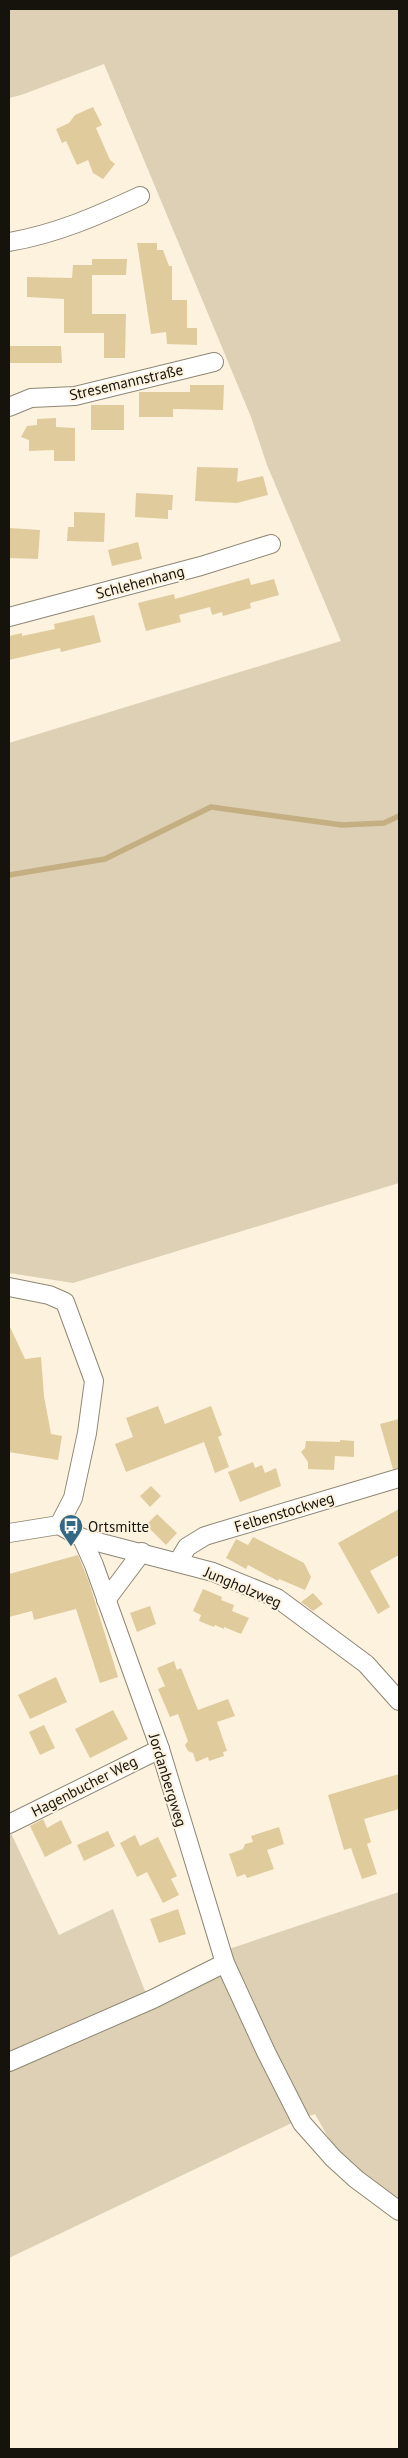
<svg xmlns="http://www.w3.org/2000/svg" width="408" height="2458" font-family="'PT Sans',sans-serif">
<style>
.green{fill:#ddd0b4}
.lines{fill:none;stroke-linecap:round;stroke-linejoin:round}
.stream{stroke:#c4af83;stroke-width:5.5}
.building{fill:#e0cb9d}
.minor-casing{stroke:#8f8775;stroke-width:20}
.minor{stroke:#fff;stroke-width:18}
.labels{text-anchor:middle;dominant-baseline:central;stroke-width:4;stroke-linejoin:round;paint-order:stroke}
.street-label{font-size:15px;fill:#16130c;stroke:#fcf2de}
.poi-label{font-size:15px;fill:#16130c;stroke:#fcf2de;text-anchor:start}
</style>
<rect width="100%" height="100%" fill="#fcf2de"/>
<g class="green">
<path d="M9 9H399V1183L73 1283 9 1273V743L341 641 267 465 251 417 104 64 21 95 9 98Z"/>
<path d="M9 1829 59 1935 113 1909 150 2004 229 1949 399 1892V2206L356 2172 329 2139 315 2114 298 2120 9 2258Z"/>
</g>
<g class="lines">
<path class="stream" d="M9 875 105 859 211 807 342 825 384 823 399 816"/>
</g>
<g class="building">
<path d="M93 107 102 125 96 128 110 160 115 164 103 179 93 173 88 160 77 165 66 141 62 143 56 129 69 123 75 115Z"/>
<path d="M137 243H157V250H163L169 266H172V300H187V328H197V345L167 344 166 332 151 334Z"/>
<path d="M92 259H127L126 275H92V314H126L125 358H104V333H64V299L27 297V277L72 278 73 265H92Z"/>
<path d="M9 346H61L62 363H9Z"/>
<path d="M190 385H224L223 410 173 409V417H139V392H190Z"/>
<rect x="91" y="405" width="33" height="25"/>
<path d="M56 418V427L75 428V461H54V450L29 451V440L21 437 27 426 37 425V419Z"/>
<path d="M197 467 238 468 237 482 263 476 268 495 237 503 195 501Z"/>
<path d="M136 493 173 495 172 510H168V519L135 517Z"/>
<path d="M74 512 105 513 104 542 67 541 68 527H74Z"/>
<path d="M9 528 40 530 38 559 9 558Z"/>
<path d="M138 542 142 559 112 566 108 550Z"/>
<path d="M249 578 251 585 274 579 279 595 250 603 251 608 223 616 222 612 212 615 210 607 179 615 181 622 146 631 138 603 174 594 175 599Z"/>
<path d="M94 615 101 642 61 652 60 648 9 660V636L22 633V636L55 629 54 624Z"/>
<path d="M9 1325 25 1359 41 1357 44 1396 51 1434 62 1436 58 1460 9 1452Z"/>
<path d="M158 1406 165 1424 211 1406 222 1435 218 1437 229 1467 215 1473 204 1442 126 1472 115 1444 133 1437 126 1418Z"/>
<path d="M399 1419V1468L393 1469 380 1424Z"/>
<path d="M340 1440 354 1441V1457L335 1456 334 1470 308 1469V1462L301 1452 305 1448 306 1441 340 1442Z"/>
<path d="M253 1462 255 1468 262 1465 265 1473 276 1468 281 1486 240 1502 228 1472Z"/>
<path d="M151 1486 161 1496 150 1507 140 1496Z"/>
<path d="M399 1509V1555L370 1571 390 1607 378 1614 338 1543Z"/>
<path d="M157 1514 177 1533 166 1545 146 1525Z"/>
<path d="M253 1537 304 1563 311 1577 305 1590 279 1579 278 1581 248 1565 246 1569 226 1558 236 1539 248 1545Z"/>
<path d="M78 1555 89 1582 118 1677 100 1683 76 1609 34 1620 32 1611 9 1617V1574Z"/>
<path d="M203 1589 222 1597 221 1600 234 1605 232 1611 249 1618 241 1634 224 1627V1629L215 1625 214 1627 199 1621 201 1615 193 1611Z"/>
<path d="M313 1593 323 1604 313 1611 301 1602Z"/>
<path d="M150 1606 156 1624 137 1632 130 1613Z"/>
<path d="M174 1661 177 1670 181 1668 198 1710 228 1699 235 1716 217 1722 227 1751 223 1752 224 1756 209 1761 208 1757 196 1762 193 1753 188 1751 185 1745 188 1741 178 1714 170 1717 158 1689 165 1686 157 1668Z"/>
<path d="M56 1677 67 1702 30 1719 18 1695Z"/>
<path d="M113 1710 128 1739 90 1758 75 1729Z"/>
<path d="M44 1725 55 1748 40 1755 29 1732Z"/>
<path d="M399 1774V1809L364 1819 371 1842 367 1844 377 1874 362 1879 351 1848 344 1850 328 1795Z"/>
<path d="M43 1819 47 1828 61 1820 72 1843 45 1857 30 1826Z"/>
<path d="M279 1827 284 1844 267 1850 274 1869 247 1878 245 1874 237 1877 229 1854 243 1849 245 1844 253 1842 251 1836Z"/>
<path d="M108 1831 115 1846 84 1861 77 1845Z"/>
<path d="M135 1835 140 1846 158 1837 177 1876 171 1879 179 1895 163 1903 147 1872 137 1877 120 1843Z"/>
<path d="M178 1909 186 1934 159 1943 150 1919Z"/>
</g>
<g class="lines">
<g class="minor-casing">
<g id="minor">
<path d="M9 242C56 234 97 216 140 196"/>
<path d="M9 407 31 398 75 396 214 362"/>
<path d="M9 617 201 566 271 544"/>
<path d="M9 1287 49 1295 65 1302 94 1381 87 1433 73 1498 59 1525"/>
<path d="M59 1525 82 1538 213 1572 277 1598 366 1664 399 1701"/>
<path d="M9 1533 59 1525"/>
<path d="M82 1538 94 1565 160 1749 225 1963 266 2052 302 2123 333 2158 356 2179 399 2211"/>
<path d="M178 1562 187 1547 205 1536 399 1478"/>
<path d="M106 1600 142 1552"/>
<path d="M9 1824 160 1749"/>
<path d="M9 2062 153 1999 225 1963"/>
</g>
</g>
<use href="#minor" class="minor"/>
</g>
<defs>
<g id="bus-pin" transform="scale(1.25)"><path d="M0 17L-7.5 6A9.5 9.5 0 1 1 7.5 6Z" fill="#356885" stroke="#fcf2de"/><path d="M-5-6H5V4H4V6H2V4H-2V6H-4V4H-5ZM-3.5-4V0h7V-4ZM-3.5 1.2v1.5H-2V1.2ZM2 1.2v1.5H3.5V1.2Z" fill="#fff"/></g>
</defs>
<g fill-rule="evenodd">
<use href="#bus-pin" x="71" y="1526"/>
</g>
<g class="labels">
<g class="street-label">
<text transform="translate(126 382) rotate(-13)">Stresemannstraße</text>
<text transform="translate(140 582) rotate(-15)">Schlehenhang</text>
<text transform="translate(284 1512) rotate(-17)">Felbenstockweg</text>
<text transform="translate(243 1587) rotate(23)">Jungholzweg</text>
<text transform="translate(168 1780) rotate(73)">Jordanbergweg</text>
<text transform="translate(84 1786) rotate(-27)">Hagenbucher Weg</text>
</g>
<g class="poi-label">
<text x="88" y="1526">Ortsmitte</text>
</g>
</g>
<rect width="408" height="2458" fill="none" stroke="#16130c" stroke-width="20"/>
</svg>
